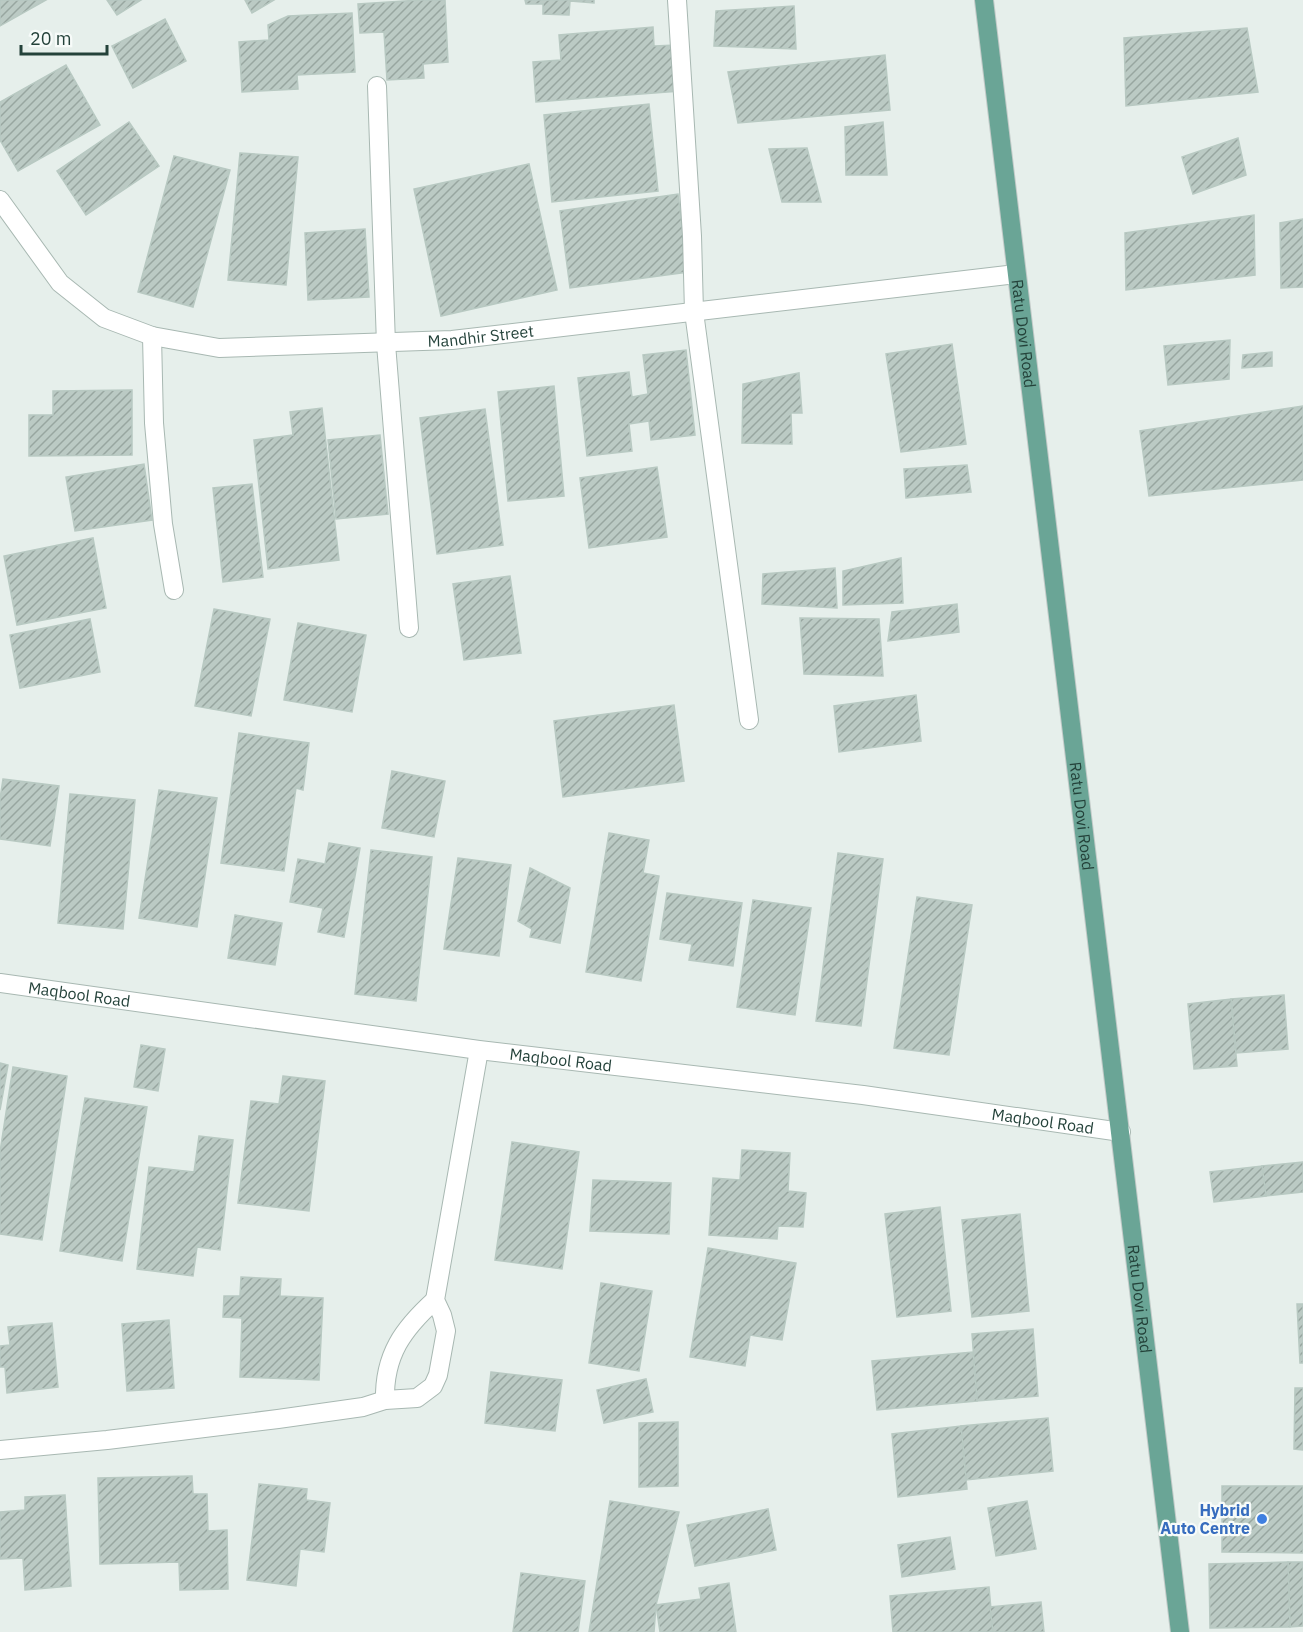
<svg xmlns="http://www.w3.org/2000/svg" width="1303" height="1632" font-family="'IBM Plex Sans',sans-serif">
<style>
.building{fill:url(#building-hatch);stroke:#b8c9c2;stroke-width:1.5}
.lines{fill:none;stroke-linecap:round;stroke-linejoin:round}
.minor-casing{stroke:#a8b8b2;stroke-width:20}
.major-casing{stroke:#c2cac8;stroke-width:20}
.minor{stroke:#fff;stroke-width:18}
.major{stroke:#6aa596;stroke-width:18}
.shop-dot{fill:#3f7fe0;stroke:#f7fbf9;stroke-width:2}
.labels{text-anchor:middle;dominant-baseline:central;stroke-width:4.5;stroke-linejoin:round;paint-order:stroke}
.street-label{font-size:16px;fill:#24423a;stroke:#f7fbf9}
.shop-label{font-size:16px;font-weight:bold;fill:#366cbe;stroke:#f7fbf9;text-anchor:end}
</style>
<defs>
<pattern id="building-hatch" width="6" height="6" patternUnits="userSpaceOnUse" patternTransform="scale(1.5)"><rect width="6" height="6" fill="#bbcac4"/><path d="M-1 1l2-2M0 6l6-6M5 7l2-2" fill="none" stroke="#98a6a0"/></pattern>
</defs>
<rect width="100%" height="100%" fill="#e6efeb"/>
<g class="building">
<path d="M0 0H46L0 26Z"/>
<path d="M107 0H141L117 15Z"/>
<path d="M245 0H274L252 13Z"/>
<path d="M420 0H445L448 62 423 64 424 78 387 80 384 32 360 33 358 4Z"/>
<path d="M525 0H594V3L570 1 569 15 543 14V4H526Z"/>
<path d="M794 6 796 49 714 46 716 11Z"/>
<path d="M352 13 355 72 297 75 298 89 242 92 239 42 269 40 268 25 288 16Z"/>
<path d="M165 19 186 61 133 88 112 46Z"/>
<path d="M653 27 654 46 676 45 680 91 536 102 533 62 561 60 559 35Z"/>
<path d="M1247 28 1258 92 1126 106 1124 38Z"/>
<path d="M885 55 890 110 738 123 728 72Z"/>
<path d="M66 65 100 125 18 171 0 140V102Z"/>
<path d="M649 104 658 191 552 202 544 115Z"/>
<path d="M129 122 159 166 86 215 57 171Z"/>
<path d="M883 122 887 175H846L845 127Z"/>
<path d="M1238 138 1246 175 1193 194 1182 157Z"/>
<path d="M807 148 821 202H782L769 149Z"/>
<path d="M240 153 298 157 286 285 228 280Z"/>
<path d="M174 156 230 170 193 307 138 292Z"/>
<path d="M529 164 557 290 441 316 414 189Z"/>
<path d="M678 194 688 272 570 288 560 211Z"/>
<path d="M1254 215 1255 275 1126 290 1125 233Z"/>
<path d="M1303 219V287L1281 288 1280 223Z"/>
<path d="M365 229 369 297 308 300 305 233Z"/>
<path d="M1230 340 1229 379 1168 385 1164 346Z"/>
<path d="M952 344 966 444 901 452 886 354Z"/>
<path d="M686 350 695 435 651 440 649 421 629 424 632 451 587 456 578 378 629 372 632 397 648 394 643 355Z"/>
<path d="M1272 352V366L1242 368 1243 355Z"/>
<path d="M799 373 802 413H791L792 444 742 443 743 384Z"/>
<path d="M554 386 564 496 508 501 498 392Z"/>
<path d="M132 390V455L29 456V415H53V391Z"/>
<path d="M1303 406V480L1149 496 1140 431Z"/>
<path d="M322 408 339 560 268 569 254 440 293 435 290 412Z"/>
<path d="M485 409 503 545 437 554 420 418Z"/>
<path d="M380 435 388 514 336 519 328 440Z"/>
<path d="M144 464 152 520 75 531 66 477Z"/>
<path d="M967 465 971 492 906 498 904 469Z"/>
<path d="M657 467 667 537 589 548 580 478Z"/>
<path d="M252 484 263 577 223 582 213 488Z"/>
<path d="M93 538 106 608 17 625 4 556Z"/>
<path d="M901 558 903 603 843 605V571Z"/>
<path d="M835 568 837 608 762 604 763 574Z"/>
<path d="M510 576 521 653 464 660 453 584Z"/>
<path d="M957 604 959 632 888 641 892 612Z"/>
<path d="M214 609 270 619 251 716 195 706Z"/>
<path d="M800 618 879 619 883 676 804 674Z"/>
<path d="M90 619 100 672 20 688 10 635Z"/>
<path d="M298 623 366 635 352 712 284 700Z"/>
<path d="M916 695 921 741 839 752 834 706Z"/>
<path d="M674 705 684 781 563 797 554 721Z"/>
<path d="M239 733 309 743 303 790 296 788 284 871 221 863Z"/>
<path d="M392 771 445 781 434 837 382 828Z"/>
<path d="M3 779 59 786 50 846 0 839V799Z"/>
<path d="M159 790 217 798 197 927 139 918Z"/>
<path d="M70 794 135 800 123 929 58 923Z"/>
<path d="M609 833 649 840 643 873 659 876 641 981 586 972Z"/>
<path d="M329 843 360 848 344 937 318 932 323 908 290 902 298 859 325 864Z"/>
<path d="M371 850 432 857 416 1001 355 994Z"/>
<path d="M838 853 883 859 861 1026 816 1021Z"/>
<path d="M458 858 511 865 499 956 444 949Z"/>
<path d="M530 868 570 888 560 943 530 937 532 929 518 921Z"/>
<path d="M667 893 742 903 733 966 689 960 692 944 660 939Z"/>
<path d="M917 897 972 905 949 1055 894 1048Z"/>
<path d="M753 900 811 908 795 1015 737 1007Z"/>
<path d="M235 915 282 923 275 965 228 958Z"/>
<path d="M1284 995 1288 1049 1236 1053 1231 999Z"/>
<path d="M1231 999 1237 1066 1194 1069 1188 1004Z"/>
<path d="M141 1045 165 1049 158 1091 134 1087Z"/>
<path d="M0 1063 8 1065 0 1110Z"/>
<path d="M13 1067 67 1076 42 1240 0 1234V1152Z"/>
<path d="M283 1076 325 1081 309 1211 238 1203 251 1101 279 1104Z"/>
<path d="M85 1098 147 1107 122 1261 60 1251Z"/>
<path d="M199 1136 233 1140 220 1250 197 1247 193 1276 137 1269 149 1167 194 1172Z"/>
<path d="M512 1142 579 1152 562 1269 495 1260Z"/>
<path d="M742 1150 790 1153 788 1191 806 1193 803 1227 778 1226 777 1239 709 1235 713 1178 740 1180Z"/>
<path d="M1303 1162V1192L1266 1196 1262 1166Z"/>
<path d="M1262 1166 1266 1196 1214 1202 1210 1172Z"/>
<path d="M593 1180 671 1183 669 1234 590 1231Z"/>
<path d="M940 1207 951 1311 897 1317 885 1214Z"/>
<path d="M1020 1214 1029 1311 972 1317 962 1220Z"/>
<path d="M708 1248 796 1263 782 1340 750 1335 745 1366 690 1357Z"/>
<path d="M241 1277 281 1279 280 1296 323 1298 319 1380 240 1377 242 1318 223 1317 224 1296H240Z"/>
<path d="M601 1283 652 1291 639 1371 589 1363Z"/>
<path d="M1297 1304H1303V1363H1300Z"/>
<path d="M169 1320 174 1388 127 1391 122 1324Z"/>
<path d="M52 1323 58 1387 7 1393 5 1367H0V1346L10 1345 8 1327Z"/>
<path d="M1033 1329 1038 1396 977 1401 972 1334Z"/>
<path d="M973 1352 977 1401 877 1410 872 1361Z"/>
<path d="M491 1372 562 1380 555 1431 485 1423Z"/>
<path d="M646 1379 653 1412 604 1423 597 1390Z"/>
<path d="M1295 1388H1303V1450L1294 1449Z"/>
<path d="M1048 1418 1053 1471 966 1480 961 1426Z"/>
<path d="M678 1422V1486L639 1487V1423Z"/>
<path d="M961 1426 967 1489 898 1497 892 1434Z"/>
<path d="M192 1476 193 1494H207L208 1531 227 1530 228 1589 180 1590 179 1562 100 1564 98 1478Z"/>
<path d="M259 1484 307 1489 306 1500 330 1503 324 1552 300 1549 296 1586 247 1580Z"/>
<path d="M1222 1486H1303V1553L1222 1552Z"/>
<path d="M65 1495 71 1586 25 1590 23 1558 0 1559V1512L25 1510V1497Z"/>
<path d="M610 1501 679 1512 656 1605 654 1632H589Z"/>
<path d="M1027 1501 1036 1549 996 1556 988 1508Z"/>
<path d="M768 1509 776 1550 695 1566 687 1525Z"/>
<path d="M950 1537 955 1569 902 1577 898 1545Z"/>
<path d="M1288 1562H1303V1626L1290 1627Z"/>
<path d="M1288 1562 1290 1627 1210 1628 1209 1564Z"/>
<path d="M521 1573 585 1581 578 1632H513Z"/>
<path d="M729 1583 736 1632H660L656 1605 701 1599 699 1588Z"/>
<path d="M989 1587 993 1632H893L890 1596Z"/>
<path d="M1041 1602 1044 1632H993L990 1607Z"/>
</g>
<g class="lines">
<g class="minor-casing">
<g id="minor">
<path d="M677 0 692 236 694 312 749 720"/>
<path d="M377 86 386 344 409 628"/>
<path id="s1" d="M0 200 60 283 104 318 152 336 219 348 452 340 1016 274"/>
<path d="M152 336 154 423 163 524 174 590"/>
<path id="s2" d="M0 983 479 1050 863 1095 1121 1132"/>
<path d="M385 1400C384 1355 403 1329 435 1300"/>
<path d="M0 1450 107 1440 278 1419 363 1407 385 1400 417 1398 433 1386 438 1375 446 1331 442 1315 435 1300 479 1050"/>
</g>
</g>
<g class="major-casing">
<g id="major">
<path id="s3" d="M984 0 1180 1632"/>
</g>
</g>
<use href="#minor" class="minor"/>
<use href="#major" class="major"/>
</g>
<circle class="shop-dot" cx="1262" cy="1519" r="6"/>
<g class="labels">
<g class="street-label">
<text stroke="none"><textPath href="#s3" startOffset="336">Ratu Dovi Road</textPath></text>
<text stroke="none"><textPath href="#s1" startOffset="540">Mandhir Street</textPath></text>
<text stroke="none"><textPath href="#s3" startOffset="822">Ratu Dovi Road</textPath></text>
<text stroke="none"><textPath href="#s2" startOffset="80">Maqbool Road</textPath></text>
<text stroke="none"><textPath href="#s2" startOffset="566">Maqbool Road</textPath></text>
<text stroke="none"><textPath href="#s2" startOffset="1052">Maqbool Road</textPath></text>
<text stroke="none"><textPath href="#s3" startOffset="1308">Ratu Dovi Road</textPath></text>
</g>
<g class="shop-label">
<text x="1250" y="1510">Hybrid<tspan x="1250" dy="18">Auto Centre</tspan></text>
</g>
</g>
<path d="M21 45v9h86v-9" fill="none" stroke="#24423a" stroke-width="3"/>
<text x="30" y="45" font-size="18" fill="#24423a" stroke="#f7fbf9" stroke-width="4.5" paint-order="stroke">20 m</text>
</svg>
